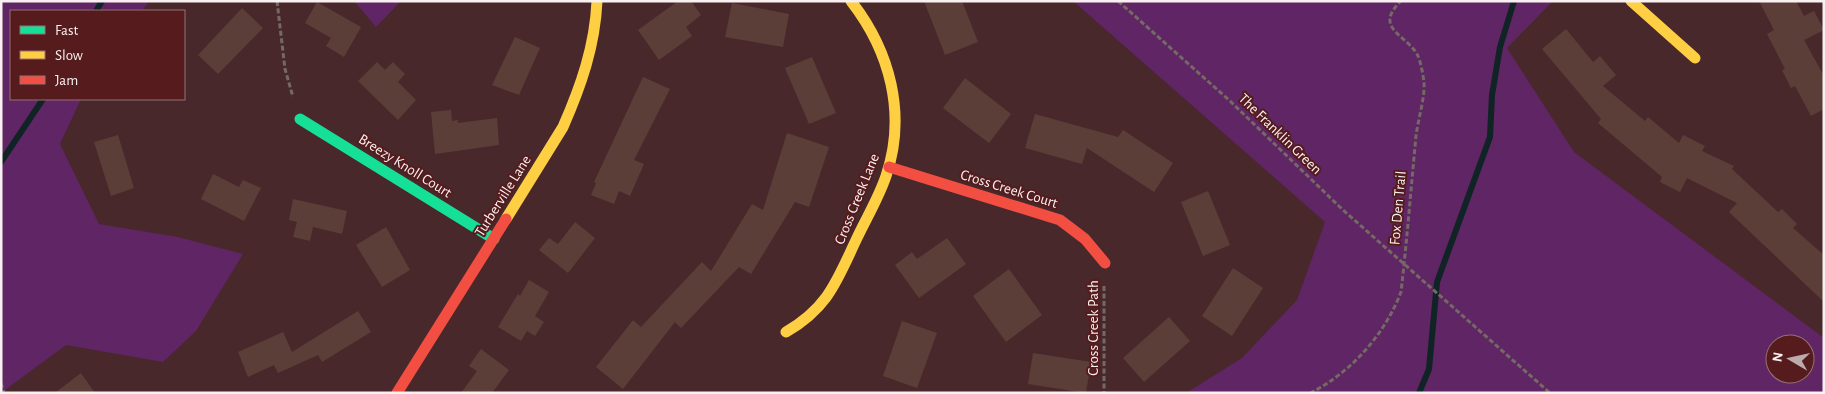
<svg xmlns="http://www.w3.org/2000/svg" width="1825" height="394" font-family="'Alegreya Sans',sans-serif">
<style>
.green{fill:#5f2564;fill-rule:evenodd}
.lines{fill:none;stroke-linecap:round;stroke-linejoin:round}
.stream{stroke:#102325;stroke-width:6}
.building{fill:#5c3e38}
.path{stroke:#756965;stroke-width:3;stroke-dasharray:5 2.5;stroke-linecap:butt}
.fast{stroke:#16e098;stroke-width:11}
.slow{stroke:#ffcf43;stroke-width:11}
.jam{stroke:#f24e42;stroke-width:11}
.labels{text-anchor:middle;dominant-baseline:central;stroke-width:4;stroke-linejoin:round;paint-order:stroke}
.street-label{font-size:15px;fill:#f9f1f1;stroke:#551b1d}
</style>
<rect width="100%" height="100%" fill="#48282a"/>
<g class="green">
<path d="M1 1H149L142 11H11V99H81L60 144 99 224 178 237 243 254 196 331 163 362 66 345 1 393Z"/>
<path d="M354 1H401L376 27Z"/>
<path d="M1073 1H1553L1507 48 1574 152 1824 338V393H1186L1242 358 1297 300 1325 222ZM1775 344H1805V374H1775Z"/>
</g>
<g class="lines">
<g class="stream">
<path d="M96 11 102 1"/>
<path d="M1 162 43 99"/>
<path d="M1419 393 1429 369 1437 282 1490 137 1492 95 1500 47 1514 1"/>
</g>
</g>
<g class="building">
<path d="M678 1H691L701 15 686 27 692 36 659 60 638 30Z"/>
<path d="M924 1H962L978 42 945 55Z"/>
<path d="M1759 1H1796L1804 16 1814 11 1824 30 1804 40 1824 76V109L1811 116 1795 86 1791 88 1782 70 1785 69 1767 34 1774 30Z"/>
<path d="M317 2 361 27 344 57 326 46 331 38 305 23Z"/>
<path d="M732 3 789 14 783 47 725 37Z"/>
<path d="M242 8 263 28 218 74 198 55Z"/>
<path d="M1566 29 1593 62 1600 56 1616 75 1603 86 1645 121 1648 117 1679 143 1683 135 1705 146 1702 151 1734 166 1732 169 1778 212 1782 209 1797 224 1793 228 1824 255V302L1729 212 1737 203 1687 178 1680 192 1660 182 1662 177 1598 123 1601 119 1542 49Z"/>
<path d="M515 37 540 48 519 95 492 85Z"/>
<path d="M812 57 836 113 809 124 785 68Z"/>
<path d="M377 62 385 70 393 62 405 74 398 82 416 100 398 120 358 81Z"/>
<path d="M643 77 670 89 634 160 644 164 630 196 619 191 614 204 591 195 596 183 594 182Z"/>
<path d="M965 78 1011 114 989 143 943 108Z"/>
<path d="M451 110 452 121 458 120V123L497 118 499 145 435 154 431 112Z"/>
<path d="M1035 114 1118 137 1123 130 1173 163 1154 192 1087 148 1082 164 1025 148Z"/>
<path d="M787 133 829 147 809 207 795 202 751 274 739 267 681 328 675 322 623 389 596 367 633 320 641 327 702 262 711 271 752 204 763 210Z"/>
<path d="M118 135 134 188 111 196 94 142Z"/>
<path d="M213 174 239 187 243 180 261 188 244 221 201 199Z"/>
<path d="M1208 191 1230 245 1203 256 1181 202Z"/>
<path d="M293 199 347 211 342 234 313 227 310 241 293 237 297 222 289 220Z"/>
<path d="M575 222 595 238 568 273 539 250 549 238 558 244Z"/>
<path d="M386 227 410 270 382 287 356 245Z"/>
<path d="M947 238 966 264 919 298 895 265 912 252 917 259Z"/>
<path d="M1233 268 1263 288 1232 336 1202 316Z"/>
<path d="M1009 269 1042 315 1006 342 973 296Z"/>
<path d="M529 280 549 292 535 316 544 322 535 336 527 331 521 341 498 327 518 294 520 296Z"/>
<path d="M358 311 371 332 322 362 318 355 278 373 274 365 248 377 238 352 283 332 292 352Z"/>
<path d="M1169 317 1190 341 1144 382 1123 358Z"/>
<path d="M902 321 937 333 917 388 883 376Z"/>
<path d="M481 349 509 370 492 393H461L477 371 469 366Z"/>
<path d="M1033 353 1091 362 1086 393 1028 384Z"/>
<path d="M81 373 95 393H55Z"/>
</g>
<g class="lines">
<g class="path">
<path d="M277 1 285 69 293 97"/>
<path d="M1118 1 1230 101 1343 210 1550 393"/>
<path d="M1104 286V393"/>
<path d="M1 383 4 393"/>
<path d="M1310 393C1351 373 1385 334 1401 292 1407 240 1411 188 1416 136 1418 119 1425 99 1424 82 1423 75 1421 63 1418 56 1408 35 1372 29 1401 1"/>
</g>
<path class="fast" d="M300 119 494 239"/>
<g class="slow">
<path d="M1631 1 1695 58"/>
<path d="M506 219 563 127C581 86 595 46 597 1"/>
<path d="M786 332C829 307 837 280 857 238 867 217 879 197 886 176 907 114 890 51 851 1"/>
</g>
<g class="jam">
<path d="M889 167 1060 220 1085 239 1105 263"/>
<path d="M397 393 506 219"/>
</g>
</g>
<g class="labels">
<g class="street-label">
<text transform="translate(1280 134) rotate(44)">The Franklin Green</text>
<text transform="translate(405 166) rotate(32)">Breezy Knoll Court</text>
<text transform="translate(1009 189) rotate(17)">Cross Creek Court</text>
<text transform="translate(503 196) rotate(-58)">Turberville Lane</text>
<text transform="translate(857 199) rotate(-68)">Cross Creek Lane</text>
<text transform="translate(1398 208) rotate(-85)">Fox Den Trail</text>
<text transform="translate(1093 328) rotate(-90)">Cross Creek Path</text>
</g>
</g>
<rect width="1825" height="394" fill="none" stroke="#f9f1f1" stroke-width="5"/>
<rect x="10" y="10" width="175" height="90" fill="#551b1d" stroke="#977172"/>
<rect x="20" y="26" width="25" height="8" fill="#16e098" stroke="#977172"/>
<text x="55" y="35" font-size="15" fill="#f9f1f1">Fast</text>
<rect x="20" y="51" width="25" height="8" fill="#ffcf43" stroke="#977172"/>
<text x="55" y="60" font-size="15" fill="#f9f1f1">Slow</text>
<rect x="20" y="76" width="25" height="8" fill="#f24e42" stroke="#977172"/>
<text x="55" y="85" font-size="15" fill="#f9f1f1">Jam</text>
<g transform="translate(1790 359) rotate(279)"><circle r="24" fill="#551b1d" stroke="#977172"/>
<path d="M0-4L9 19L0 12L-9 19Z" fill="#bbabab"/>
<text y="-8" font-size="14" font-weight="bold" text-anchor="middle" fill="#f9f1f1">N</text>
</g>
</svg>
